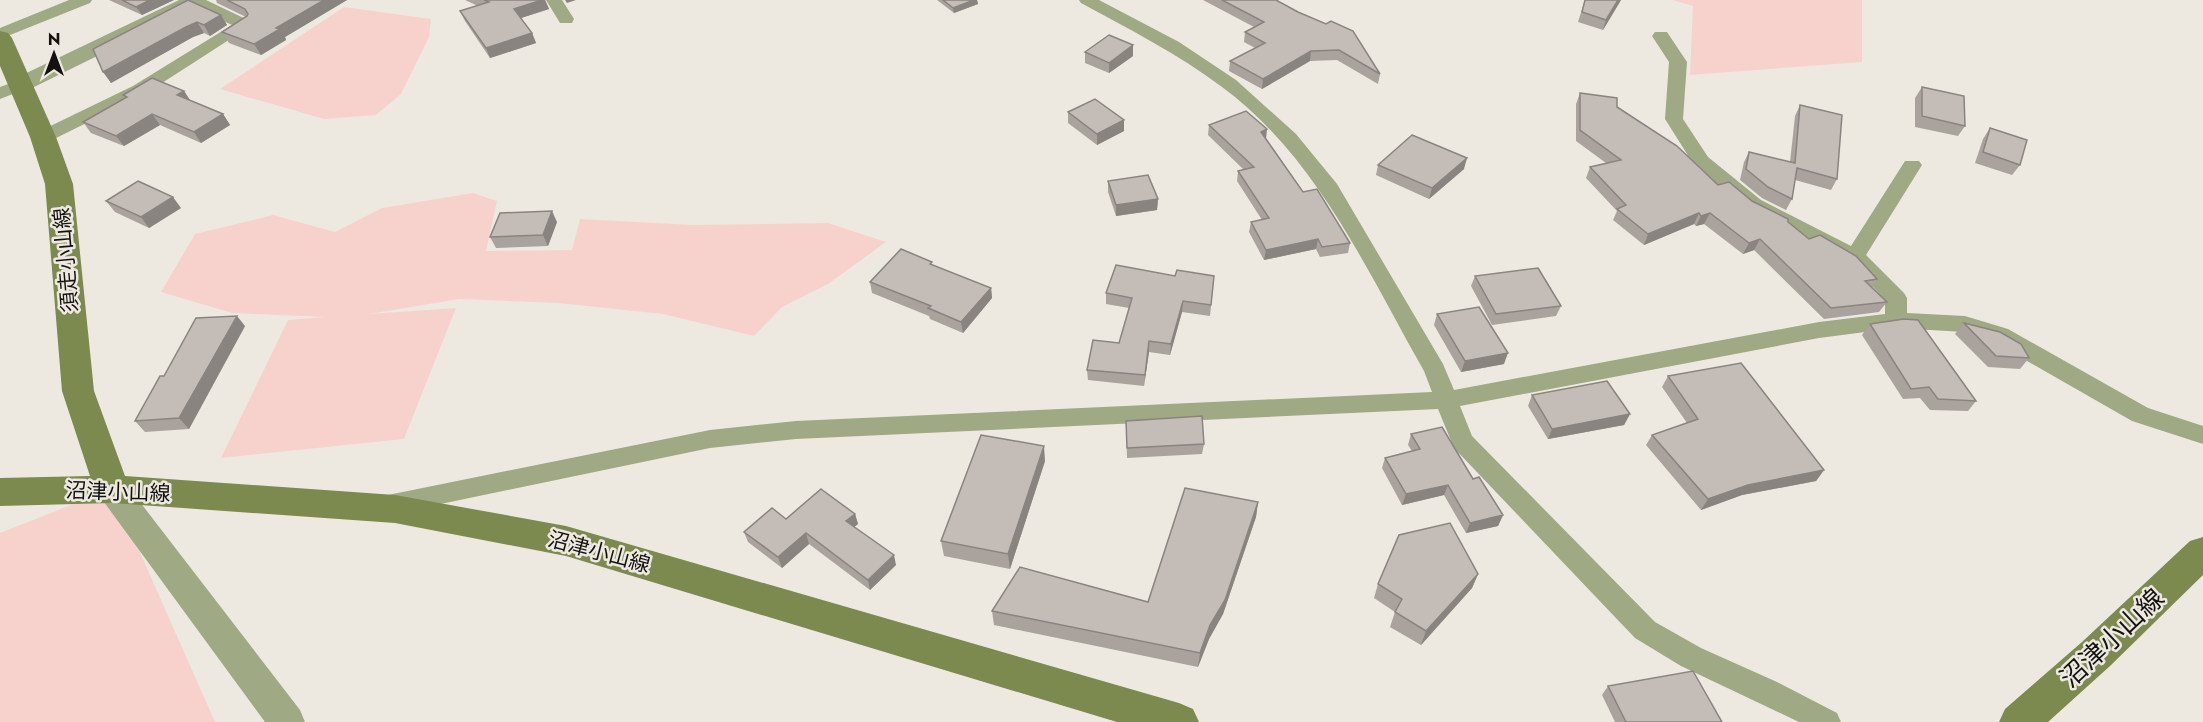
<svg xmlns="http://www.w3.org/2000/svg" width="2203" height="722" font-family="Jost,'Noto Sans JP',sans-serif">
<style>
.green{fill:#f7d2cd}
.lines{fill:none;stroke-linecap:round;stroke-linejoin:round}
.minor{fill:#9fa983;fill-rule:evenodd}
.tertiary{fill:#9fa983;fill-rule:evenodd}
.secondary{fill:#7c894f;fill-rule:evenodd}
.wall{fill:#a9a29d}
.shaded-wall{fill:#898480}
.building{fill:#c4bcb7;stroke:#898480;stroke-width:1.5}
.labels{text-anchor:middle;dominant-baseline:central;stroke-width:5;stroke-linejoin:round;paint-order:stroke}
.street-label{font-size:21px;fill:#13120f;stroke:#ede9e1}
.near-street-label{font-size:26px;fill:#13120f;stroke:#ede9e1}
</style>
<rect width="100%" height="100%" fill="#ede9e1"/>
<g class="green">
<path d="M1672 0H1862V62L1690 75 1693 6Z"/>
<path d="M344 7 431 19 429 37 401 94 376 115 324 119 220 89Z"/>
<path d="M473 193 497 201 486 251 572 250 580 219 693 225 828 223 886 242 828 284 782 307 754 336 663 314 558 303 459 299 369 314 456 308 404 439 221 458 288 320 325 317 232 313 161 292 195 234 273 215 335 232 382 208Z"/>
<path d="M112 489 215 722H0V533Z"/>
</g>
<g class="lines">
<g class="minor">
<path d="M69 0H92L90 3 0 39V28Z"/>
<path d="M187 0H206L250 21 252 25 145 94 50 141H36L34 137 36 133 133 86 232 25 189 5Z"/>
<path d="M546 0H562L574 19 572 23H560Z"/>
<path d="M1079 0H1099L1179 42 1236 80 1296 134 1337 184 1443 364 1454 390 1819 322 1885 314V300L1845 257 1836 255 1747 210 1694 165 1665 119 1669 62 1652 36 1655 32H1667L1687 62 1683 119 1708 157 1761 200 1851 246 1905 161H1919L1922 165 1866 255 1904 293 1907 298V313L1965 316 2008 329 2148 408 2203 426V444L2132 421 1992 341 1964 332 1896 328 1819 338 1460 406 1472 436 1655 622 1701 648 1777 682 1837 713 1841 722H1799L1681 666 1635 638 1454 448 1438 409 796 439 710 448 388 515 379 512 376 505 379 498 388 495 710 430 796 421 1432 392 1424 371C1367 271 1317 157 1222 87 1178 54 1129 29 1081 3Z"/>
<path d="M22 79 28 80 31 84 28 88 0 99V87Z"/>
</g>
<g class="tertiary">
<path d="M179 0H206L203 4 30 89 22 91 14 89 11 84 14 79Z"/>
<path d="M112 476 123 480 300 710 305 722H265L101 498 96 489 101 480Z"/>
</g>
<g class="secondary">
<path d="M0 31 8 33 12 38 56 137 73 184 94 391 125 476 395 495 566 526 1179 703 1193 709 1199 722H1117L566 556 395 523 112 503 0 506V478L90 476 62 391 45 184 30 137 0 66Z"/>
<path d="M2203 537V575L2110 666 2048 722H1999L2005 709 2082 642 2190 541Z"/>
</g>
</g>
<g class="wall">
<path d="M109 0H174L142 15Z"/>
<path d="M216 0H347L285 37 286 40 261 55 229 43 222 32 246 17 217 3Z"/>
<path d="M465 0H545L549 9 521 18 532 33 536 43 490 58 465 21 460 11 478 6Z"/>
<path d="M937 0H977L978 4 954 13Z"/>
<path d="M1203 0H1276L1380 74 1378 84 1337 60 1310 61 1262 89 1229 71 1230 61 1255 48 1244 42 1245 32 1254 27Z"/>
<path d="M1585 0H1621L1603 30 1578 22Z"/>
<path d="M221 15 227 25 210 36 204 33 193 37 111 83 93 49Z"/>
<path d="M1133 45V56L1109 73 1085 63V52Z"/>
<path d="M1922 87 1965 126 1958 136 1915 127V98Z"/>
<path d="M184 91 190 100 223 114 230 125 201 143 160 125 124 146 91 133 83 122 125 98 123 95Z"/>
<path d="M1580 93 1617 107 1718 185 1752 201 1788 222 1809 239 1877 279 1872 288 1887 302 1879 312 1824 319 1754 250 1743 254 1704 224 1696 226 1694 224 1644 245 1613 220 1617 211 1586 178 1590 167 1606 163 1576 141V104Z"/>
<path d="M1800 105 1837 179 1831 190 1795 180 1792 199 1786 210 1762 198 1740 180 1744 162 1749 152 1790 162 1795 116Z"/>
<path d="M1068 112 1124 131 1097 145 1068 123Z"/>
<path d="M1209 125 1266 138 1303 192 1350 243 1348 253 1320 257 1316 249 1264 260 1249 232 1251 222 1262 220 1237 181 1238 171 1244 170 1208 135Z"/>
<path d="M1990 128 2020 165 2012 175 1975 163 1983 139Z"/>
<path d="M1378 165 1464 169 1429 199 1376 175Z"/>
<path d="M1108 181 1158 199 1157 210 1116 216 1108 192Z"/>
<path d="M106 201 181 208 149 228 115 212Z"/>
<path d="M557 222 548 246 496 248 490 237Z"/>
<path d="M932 265 991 288 992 298 963 333 930 319 929 316 872 293 870 282Z"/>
<path d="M1175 276H1214L1210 316 1182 312 1170 355 1149 352 1144 386 1088 380 1087 370 1119 343 1129 308 1106 304V293Z"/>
<path d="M1475 276 1561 306 1556 316 1492 325 1471 286Z"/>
<path d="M1437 314 1504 364 1461 372 1434 325Z"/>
<path d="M1964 323 2029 358 2020 369 1988 367 1955 334Z"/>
<path d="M1870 324 1976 401 1968 411 1930 410 1920 398 1903 399 1862 335Z"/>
<path d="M245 326 189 429 145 432 135 421 164 376Z"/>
<path d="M1668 376 1824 470 1816 481 1742 495 1701 510 1646 445 1652 435 1687 423 1662 387Z"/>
<path d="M1532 395 1630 414 1624 425 1548 439 1528 406Z"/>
<path d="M1126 421 1204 444 1202 454 1127 458Z"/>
<path d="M1411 434 1473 479 1503 515 1498 526 1466 533 1444 495 1402 505 1382 468 1385 458 1412 451 1408 445Z"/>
<path d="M1045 461 1010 569 944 556 941 541Z"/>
<path d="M1258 502 1256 517 1223 614 1209 639 1198 667 994 625 992 611 1148 602Z"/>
<path d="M855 514 858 524 854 527 896 565 870 590 809 544 782 568 748 542 744 532 786 519Z"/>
<path d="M1478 574 1472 588 1421 645 1390 627 1395 612 1374 598 1378 584Z"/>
<path d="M1608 686 1722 722H1615L1602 695Z"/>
</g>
<g class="shaded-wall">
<path d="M150 0H174L142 15 136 7Z"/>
<path d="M324 0H347L285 37 286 40 261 55 254 44 276 28Z"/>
<path d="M542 0H545L549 9 518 19 514 9Z"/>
<path d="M565 0H576L567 3Z"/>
<path d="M974 0H977L978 4 954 13 953 8Z"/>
<path d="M1618 0H1621L1603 30 1606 20Z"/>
<path d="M221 15 227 25 210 36 204 25Z"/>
<path d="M197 22 204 33 193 37 111 83 103 72 186 27Z"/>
<path d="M532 33 536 43 490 58 486 48Z"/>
<path d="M1133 45V56L1109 73V63Z"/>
<path d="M1311 51 1310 61 1262 89 1263 79Z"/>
<path d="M184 91 191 102 177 95Z"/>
<path d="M152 114 160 125 124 146 116 136Z"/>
<path d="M223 114 230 125 201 143 194 132Z"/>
<path d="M1124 120V131L1097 145V134Z"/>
<path d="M1267 129 1266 139 1261 132Z"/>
<path d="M1467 158 1464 169 1429 199 1432 188Z"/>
<path d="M173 197 181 208 149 228 141 217Z"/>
<path d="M1158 199 1157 210 1116 216V205Z"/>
<path d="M552 211 557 222 548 246 543 235Z"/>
<path d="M1699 213 1694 224 1644 245 1648 234Z"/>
<path d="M1710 213 1704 224 1696 226 1701 216Z"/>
<path d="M1318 239 1316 249 1264 260 1266 250Z"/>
<path d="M1760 239 1754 250 1743 254 1749 243Z"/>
<path d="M991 288 992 298 963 333 961 322Z"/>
<path d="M1183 301 1182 312 1170 355 1171 344Z"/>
<path d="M237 316 245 326 189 429 179 418Z"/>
<path d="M1149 341V352L1144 386 1145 375Z"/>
<path d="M1508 353 1504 364 1461 372 1465 361Z"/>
<path d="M1630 414 1624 425 1548 439 1552 429Z"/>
<path d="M1044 446 1045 461 1010 569 1008 554Z"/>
<path d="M1824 470 1816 481 1742 495 1701 510 1708 499 1748 485Z"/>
<path d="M1448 485 1444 495 1402 505 1406 494Z"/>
<path d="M1258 502 1256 517 1223 614 1209 639 1198 667 1200 653Z"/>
<path d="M855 514 858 524 849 531 846 521Z"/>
<path d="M1503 515 1498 526 1466 533 1470 523Z"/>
<path d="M806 533 809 544 782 568 778 557Z"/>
<path d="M894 555 896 565 870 590 868 580Z"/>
<path d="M1478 574 1472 588 1421 645 1426 631Z"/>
</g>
<g class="building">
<path d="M122 0H150L136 7Z"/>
<path d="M188 0 221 15 204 25 197 22 186 27 103 72 93 49Z"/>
<path d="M227 0H324L276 28 280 29 254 44 222 32 247 16 248 14 245 9Z"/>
<path d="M484 0H542L514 9 532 33 486 48 460 11 489 2Z"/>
<path d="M943 0H974L953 8Z"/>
<path d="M1222 0H1276L1298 12 1326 24 1331 21 1353 31 1380 74 1339 50 1311 51 1263 79 1230 61 1265 43 1245 32 1264 22Z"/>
<path d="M1585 0H1618L1606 20 1582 12Z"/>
<path d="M1109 35 1133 45 1109 63 1085 52Z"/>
<path d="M152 78 184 91 177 95 223 114 194 132 152 114 116 136 83 122 127 97 123 95Z"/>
<path d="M1922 87 1964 96 1965 126 1922 116Z"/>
<path d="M1580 93 1617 98V107L1677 146 1718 185 1729 182 1752 201 1788 219V222L1809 239 1820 235 1856 256 1877 279 1865 281 1887 302 1831 308 1760 239 1749 243 1710 213 1701 216 1699 213 1648 234 1617 209 1626 205 1590 167 1621 160 1580 130Z"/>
<path d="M1095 99 1124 120 1097 134 1068 112Z"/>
<path d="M1800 105 1842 115 1837 179 1797 168 1792 199 1768 187 1746 169 1749 152 1795 163Z"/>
<path d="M1246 111 1267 129 1261 132 1303 192 1317 189 1350 243 1322 247 1318 239 1266 250 1251 222 1269 218 1238 171 1254 167 1209 125Z"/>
<path d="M1990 128 2027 140 2020 165 1983 152Z"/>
<path d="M1412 135 1467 158 1432 188 1378 165Z"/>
<path d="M1148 175 1158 199 1116 205 1108 181Z"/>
<path d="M138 181 173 197 141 217 106 201Z"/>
<path d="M552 211 543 235 490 237 500 213Z"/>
<path d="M901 249 932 262 930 264 991 288 961 322 928 308 931 306 870 282Z"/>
<path d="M1116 265 1175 276 1177 270 1214 276 1211 305 1183 301 1171 344 1149 341 1145 375 1087 370 1093 340 1119 343 1132 298 1106 293Z"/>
<path d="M1538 268 1561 306 1496 314 1475 276Z"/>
<path d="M1479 307 1508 353 1465 361 1437 314Z"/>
<path d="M237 316 179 418 135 421 160 376H164L196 318Z"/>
<path d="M1904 319 1918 320 1976 401 1938 399 1929 387 1911 389 1870 324Z"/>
<path d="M1964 323 2000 332 2021 344 2029 358 1996 356Z"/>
<path d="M1741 363 1824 470 1748 485 1708 499 1652 435 1698 419 1668 376Z"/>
<path d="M1607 381 1630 414 1552 429 1532 395Z"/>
<path d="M1202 416 1204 444 1127 448 1126 421Z"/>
<path d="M1442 427 1473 479 1479 477 1503 515 1470 523 1448 485 1406 494 1385 458 1420 449 1411 434Z"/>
<path d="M981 435 1044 446 1008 554 941 541Z"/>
<path d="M1185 488 1258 502 1225 600 1210 625 1200 653 992 611 1020 567 1148 602Z"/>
<path d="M821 489 855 514 846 521 894 555 868 580 806 533 778 557 744 532 772 508 786 519Z"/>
<path d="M1450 523 1478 574 1426 631 1395 612 1402 599 1378 584 1399 535Z"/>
<path d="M1693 671 1722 722H1626L1608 686Z"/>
</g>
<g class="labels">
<g class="street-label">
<text transform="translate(66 260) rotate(-95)">須走小山線</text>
<text transform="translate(118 492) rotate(2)">沼津小山線</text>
<text transform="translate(599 552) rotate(15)">沼津小山線</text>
</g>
<g class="near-street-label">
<text transform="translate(2112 638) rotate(-43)">沼津小山線</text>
</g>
</g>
<g transform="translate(54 54)" stroke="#ede9e1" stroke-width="4.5" paint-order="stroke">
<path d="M0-4.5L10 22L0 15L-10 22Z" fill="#13120f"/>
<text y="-9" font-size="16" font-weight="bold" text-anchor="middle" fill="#13120f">N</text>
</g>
</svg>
